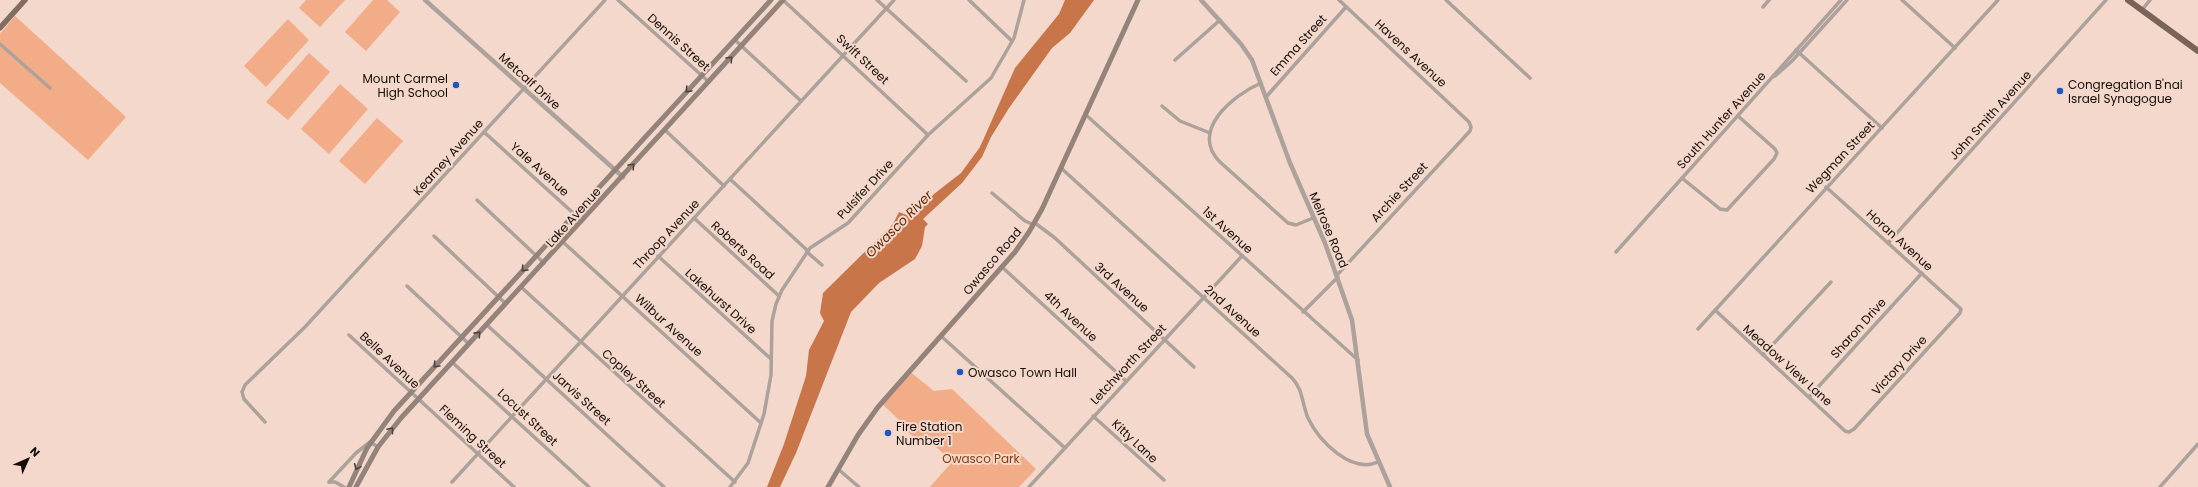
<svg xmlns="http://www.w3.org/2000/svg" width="2198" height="487" font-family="Poppins,sans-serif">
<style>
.green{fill:#f2ac88}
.water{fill:#c87549}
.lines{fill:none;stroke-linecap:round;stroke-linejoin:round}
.minor{stroke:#aca19b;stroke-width:3.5}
.tertiary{stroke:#aca19b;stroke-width:4.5}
.secondary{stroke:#93837b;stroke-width:5}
.primary{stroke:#816d63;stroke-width:5.5}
.trunk{stroke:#7a6459;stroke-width:6}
.oneway{stroke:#4e423c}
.poi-dot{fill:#1f56c3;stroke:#f3d8cb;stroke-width:1.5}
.labels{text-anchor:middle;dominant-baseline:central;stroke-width:4;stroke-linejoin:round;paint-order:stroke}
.street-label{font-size:12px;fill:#150c08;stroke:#f3d8cb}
.poi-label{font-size:12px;fill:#150c08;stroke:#f3d8cb;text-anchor:start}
.park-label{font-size:12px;fill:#883c06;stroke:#f3d8cb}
.water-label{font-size:13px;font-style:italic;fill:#5e2806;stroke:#f3d8cb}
</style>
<rect width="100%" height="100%" fill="#f3d8cb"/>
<g class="green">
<path d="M306 0H345L320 27 299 8Z"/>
<path d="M373 0H387L400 12 366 51 345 32Z"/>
<path d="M15 16 126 117 88 160 0 83V34Z"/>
<path d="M288 19 309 40 266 87 244 66Z"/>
<path d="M309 53 330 72 288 120 266 102Z"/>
<path d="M340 84 368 109 329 154 301 129Z"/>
<path d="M377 118 403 141 365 184 339 161Z"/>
<path d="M909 371 934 391 952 389 1036 469 1019 487H930L952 462 930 441 924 447 908 432 910 430 881 403Z"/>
</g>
<path class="water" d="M1065 0H1094L1070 33 1052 48 1009 108 991 137 982 157 962 183 923 219 928 224 925 227 922 246 915 259 879 283 851 312 796 453 780 487H767L784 444 806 376 809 350 824 321 820 313 823 293 893 224 899 212 909 216 912 219 934 194 961 173 980 147 1015 68 1059 14Z"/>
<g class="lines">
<g class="minor">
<path d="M618 0 709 82"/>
<path d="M783 0 928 135"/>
<path d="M877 0 966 81"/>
<path d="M969 0 1012 41"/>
<path d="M1446 0 1530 78"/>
<path d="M1902 0 1955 48"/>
<path d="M1763 7 1769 0"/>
<path d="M2142 10 2150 0"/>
<path d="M735 40 801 101"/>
<path d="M0 44 50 88"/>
<path d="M1796 50 1882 128"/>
<path d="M1175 60 1220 20"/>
<path d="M1775 76 1792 61 1847 0"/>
<path d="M1261 83C1233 95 1189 131 1220 162L1288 223 1296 225 1313 218"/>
<path d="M1266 97 1346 7"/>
<path d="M1162 106 1180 121 1210 133"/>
<path d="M1086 115 1358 360"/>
<path d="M665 130 724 186"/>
<path d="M484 132 582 221"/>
<path d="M1061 168 1292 378C1303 389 1302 404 1308 418 1319 441 1351 474 1378 462"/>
<path d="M1682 178 1720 209 1727 210 1774 159 1777 153 1775 149 1738 116"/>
<path d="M730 179 808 251"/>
<path d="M992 193 1025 221 1032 224 1035 223 1055 238 1194 367"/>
<path d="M477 200 544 263"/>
<path d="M694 218 779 296"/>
<path d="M434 236 506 304"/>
<path d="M563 242 761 423"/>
<path d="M1888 243 2106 0"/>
<path d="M807 252 822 265"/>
<path d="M1616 252 1841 0"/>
<path d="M658 256 771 359"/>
<path d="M1002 267 1126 381"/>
<path d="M1337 275 1470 131 1471 127 1469 122 1339 0"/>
<path d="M407 286 469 344"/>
<path d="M521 287 735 482"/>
<path d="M1715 310 1845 431 1849 432 1854 429 1960 313 1961 309 1826 187"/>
<path d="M1303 312 1338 277"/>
<path d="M487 325 664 487"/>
<path d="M1698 329 1998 0"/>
<path d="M349 335 514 487"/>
<path d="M941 336 1065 448"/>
<path d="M1763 355 1831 282"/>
<path d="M453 363 589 487"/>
<path d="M1809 397 1922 273"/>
<path d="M1093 416 1164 480"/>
<path d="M265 422 244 399 242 392 245 385 305 327 605 0"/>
<path d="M838 469 859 487"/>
<path d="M329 482 356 453 370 442 378 447"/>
<path d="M329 482H335L344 487"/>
<path d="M452 482 894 0"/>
<path d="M730 487 748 463 764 414 771 375 772 321 776 304 782 290 810 248 848 223 928 135 991 78 1014 38 1024 0"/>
<path d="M1029 487 1242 256"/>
<path d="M2160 487 2198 444"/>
</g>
<g class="tertiary">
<path d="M425 0 623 177"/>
<path d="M1201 0 1241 44 1252 60 1290 163 1325 243 1352 320 1367 434 1390 487"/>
</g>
<g class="secondary">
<path d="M349 487 367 448 394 411 771 0"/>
<path d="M356 487 378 447 401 418 783 0"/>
<path d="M828 487 858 435 878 407 1015 252 1029 232 1042 209 1138 0"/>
</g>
<path class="primary" d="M0 28 25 0"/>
<path class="trunk" d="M2128 0 2198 51"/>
</g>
<defs><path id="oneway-chevron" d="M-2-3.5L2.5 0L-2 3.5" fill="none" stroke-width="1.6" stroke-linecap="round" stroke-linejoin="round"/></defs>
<g class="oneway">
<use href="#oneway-chevron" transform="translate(730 59) rotate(-47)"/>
<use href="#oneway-chevron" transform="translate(688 90) rotate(133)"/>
<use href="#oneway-chevron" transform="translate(632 166) rotate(-47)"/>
<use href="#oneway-chevron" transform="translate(524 269) rotate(133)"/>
<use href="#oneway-chevron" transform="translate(478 334) rotate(-48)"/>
<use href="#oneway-chevron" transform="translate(436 365) rotate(133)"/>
<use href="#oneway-chevron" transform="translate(391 430) rotate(-50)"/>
<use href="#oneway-chevron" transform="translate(357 467) rotate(114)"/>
</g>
<g class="poi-dot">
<circle cx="456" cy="85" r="4"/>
<circle cx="2060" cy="91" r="4"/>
<circle cx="960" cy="372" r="4"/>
<circle cx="888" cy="433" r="4"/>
</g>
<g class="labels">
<g class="street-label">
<text transform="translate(679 42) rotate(42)">Dennis Street</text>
<text transform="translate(1298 45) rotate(-48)">Emma Street</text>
<text transform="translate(1411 53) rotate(43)">Havens Avenue</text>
<text transform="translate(863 59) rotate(43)">Swift Street</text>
<text transform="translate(530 81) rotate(42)">Metcalf Drive</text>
<text transform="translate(1990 115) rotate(-48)">John Smith Avenue</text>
<text transform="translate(1721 120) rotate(-48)">South Hunter Avenue</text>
<text transform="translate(448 157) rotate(-48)">Kearney Avenue</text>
<text transform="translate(1840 157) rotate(-47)">Wegman Street</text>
<text transform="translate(540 169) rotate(42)">Yale Avenue</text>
<text transform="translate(865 189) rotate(-47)">Pulsifer Drive</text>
<text transform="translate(1399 192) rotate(-47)">Archie Street</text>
<text transform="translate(573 217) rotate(-48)">Lake Avenue</text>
<text transform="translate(1228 230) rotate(42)">1st Avenue</text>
<text transform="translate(1329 230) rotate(67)">Melrose Road</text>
<text transform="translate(666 234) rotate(-47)">Throop Avenue</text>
<text transform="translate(1900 240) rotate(42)">Horan Avenue</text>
<text transform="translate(743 250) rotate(42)">Roberts Road</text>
<text transform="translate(992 261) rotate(-50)">Owasco Road</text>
<text transform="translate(1122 287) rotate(42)">3rd Avenue</text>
<text transform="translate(721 301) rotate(42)">Lakehurst Drive</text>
<text transform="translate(1233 311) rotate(42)">2nd Avenue</text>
<text transform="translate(1071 316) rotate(43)">4th Avenue</text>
<text transform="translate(669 325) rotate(42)">Wilbur Avenue</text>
<text transform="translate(1858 328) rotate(-48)">Sharon Drive</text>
<text transform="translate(390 360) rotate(43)">Belle Avenue</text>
<text transform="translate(1128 364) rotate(-47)">Letchworth Street</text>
<text transform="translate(1788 365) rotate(42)">Meadow View Lane</text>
<text transform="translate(1899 365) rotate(-48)">Victory Drive</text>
<text transform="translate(634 378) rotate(42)">Copley Street</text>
<text transform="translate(582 398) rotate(42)">Jarvis Street</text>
<text transform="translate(528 417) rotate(43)">Locust Street</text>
<text transform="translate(473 436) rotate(43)">Fleming Street</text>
<text transform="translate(1135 441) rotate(43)">Kitty Lane</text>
</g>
<g class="poi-label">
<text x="448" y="78" text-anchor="end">Mount Carmel<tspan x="448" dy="14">High School</tspan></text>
<text x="2068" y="84">Congregation B'nai<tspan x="2068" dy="14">Israel Synagogue</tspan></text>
<text x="968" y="372">Owasco Town Hall</text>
<text x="896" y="426">Fire Station<tspan x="896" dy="14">Number 1</tspan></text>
</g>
<g class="park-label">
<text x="981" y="458">Owasco Park</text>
</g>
<g class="water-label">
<text transform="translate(899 224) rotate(-45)">Owasco River</text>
</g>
</g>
<g transform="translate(28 459) rotate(45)" stroke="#f3d8cb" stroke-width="3" paint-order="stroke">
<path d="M0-3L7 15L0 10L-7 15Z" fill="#150c08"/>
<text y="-6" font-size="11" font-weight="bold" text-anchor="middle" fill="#150c08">N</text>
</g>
</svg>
